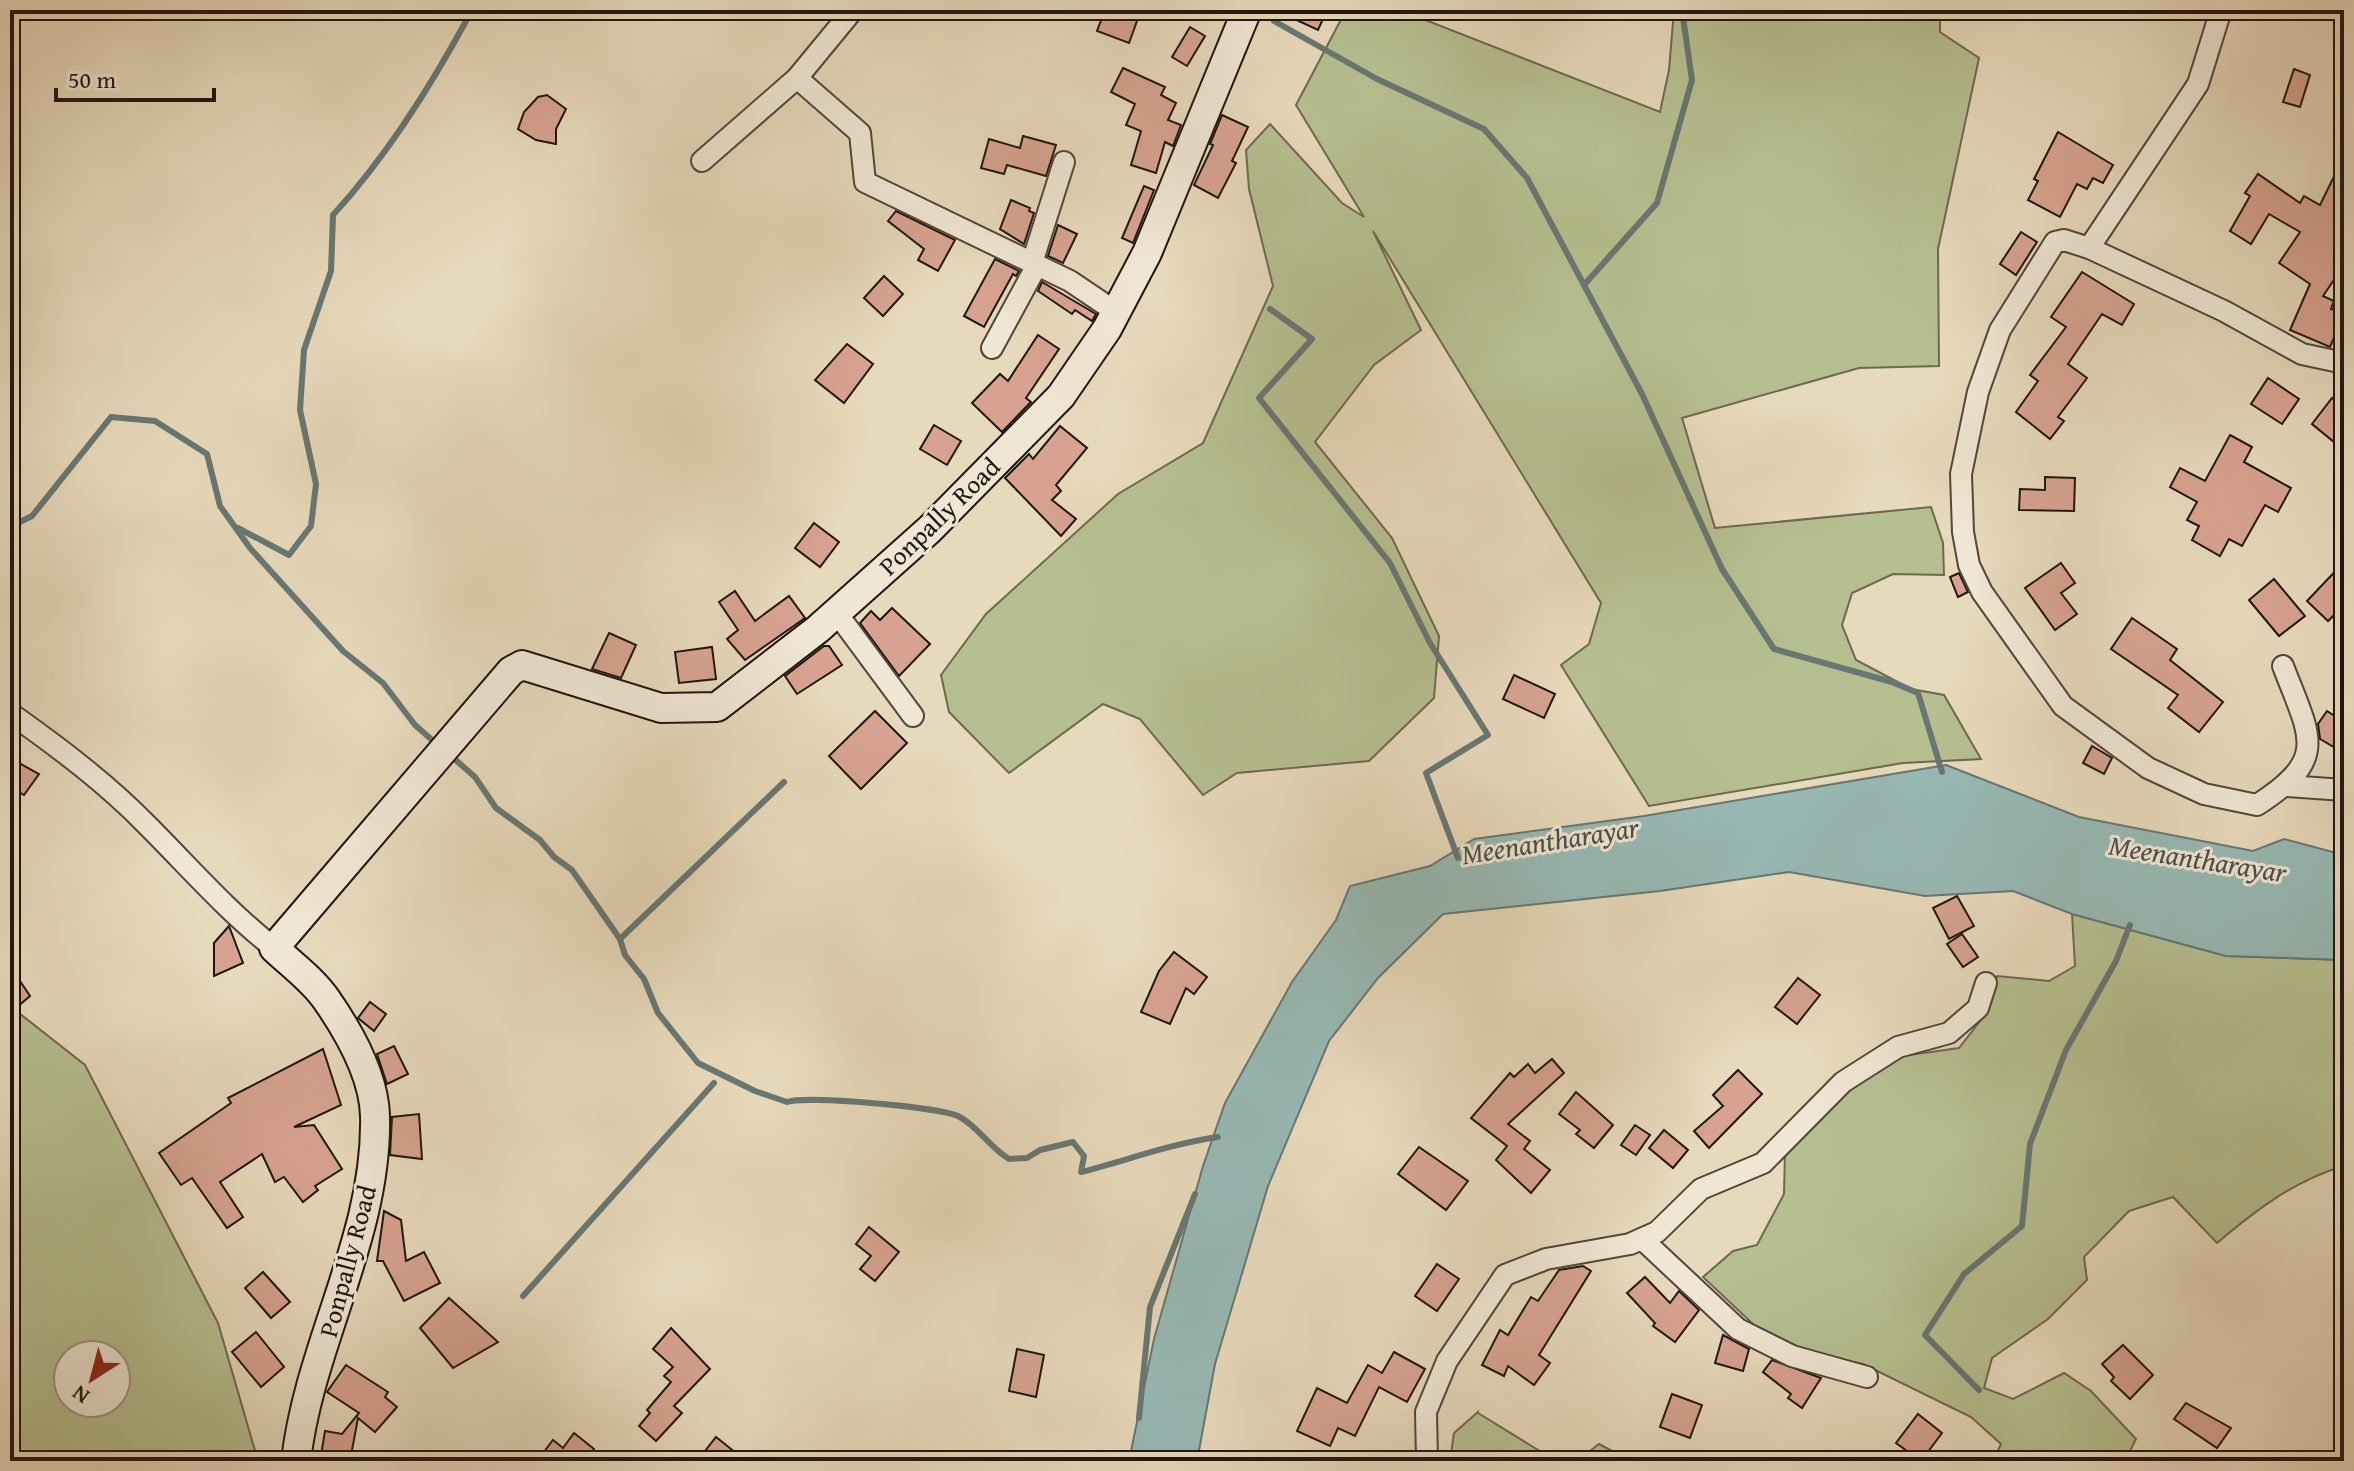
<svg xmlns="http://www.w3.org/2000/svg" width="2354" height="1471" font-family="'Gentium Book Plus',serif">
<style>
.green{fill:#b6bf90;stroke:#6c6a50;stroke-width:2;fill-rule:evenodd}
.water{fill:#97b9b4;stroke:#687773;stroke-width:2}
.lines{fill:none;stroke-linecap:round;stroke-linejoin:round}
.stream{stroke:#687773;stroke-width:6}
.building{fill:#d7a390;stroke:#211511;stroke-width:2}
.street-casing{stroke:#52463c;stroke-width:24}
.secondary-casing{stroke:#211511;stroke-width:32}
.street{stroke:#efe6d3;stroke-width:20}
.secondary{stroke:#efe6d3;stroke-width:28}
.labels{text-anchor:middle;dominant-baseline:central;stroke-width:6;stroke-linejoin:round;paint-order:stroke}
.street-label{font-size:26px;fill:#211511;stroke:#efe6d3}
.water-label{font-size:28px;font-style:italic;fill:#4a4e4a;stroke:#efe6d3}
</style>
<rect width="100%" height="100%" fill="#e7d9bb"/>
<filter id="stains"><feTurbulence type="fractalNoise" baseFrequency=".0025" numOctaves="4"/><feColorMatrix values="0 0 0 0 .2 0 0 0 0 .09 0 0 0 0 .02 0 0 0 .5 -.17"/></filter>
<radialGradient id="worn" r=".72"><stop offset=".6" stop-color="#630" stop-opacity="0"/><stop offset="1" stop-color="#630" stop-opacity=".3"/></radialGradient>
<g class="green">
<path d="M1346 10H1400L1660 112 1669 70 1674 10H1940V32L1979 58 1938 249 1939 366 1859 368 1682 418 1715 528 1931 507 1943 543 1944 575 1893 574 1852 593 1842 625 1856 660 1911 689 1944 695 1981 759 1903 763 1649 806 1561 665 1589 644 1601 603 1373 231 1421 330 1374 365 1315 442 1392 538 1439 636 1434 698 1369 761 1237 773 1203 795 1140 719 1103 704 1009 773 949 712 941 675 986 614 1118 494 1203 443 1273 286 1249 189 1246 150 1270 124 1342 203 1364 217 1296 105Z"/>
<path d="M2072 914 2226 956 2344 960V1166C2295 1180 2256 1210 2217 1243L2173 1197 2129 1211 2084 1257 2087 1280 2048 1319 1992 1358 1984 1388 2013 1399 2064 1373 2091 1391 2136 1439 2125 1461H1993L2001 1444 1971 1417 1863 1364 1811 1353 1754 1325 1703 1277 1733 1251 1757 1245 1784 1194 1785 1150 1835 1099 1902 1056 1959 1048 1988 1011 1997 976 2049 981 2075 966Z"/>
<path d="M10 1006 85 1065 218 1323 258 1461H10ZM68 1355H116V1403H68Z"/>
<path d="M1478 1412V1413L1556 1461H1450L1454 1433Z"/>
<path d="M1599 1444 1631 1461H1577Z"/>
</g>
<path class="water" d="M1946 765 2079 817 2253 851 2284 839 2344 855V960L2226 956 2072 914 2013 891 1925 896 1789 872 1660 891 1443 914 1378 978 1329 1041 1268 1186 1215 1364 1197 1461H1129L1154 1339 1203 1166 1225 1103 1292 982 1336 920 1350 886 1430 866 1474 839 1644 816Z"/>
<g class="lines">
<g class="stream">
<path d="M1274 21 1377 79 1484 129 1527 178 1642 394 1722 569 1774 649 1892 682 1918 693 1942 772"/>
<path d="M1584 285 1657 203 1692 80 1682 10"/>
<path d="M1270 309 1312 339 1259 398 1390 563 1430 643 1488 735 1426 773 1458 858"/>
<path d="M10 527 32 516 111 417 155 421 207 454 220 506 250 548 343 651 383 683 415 725 439 746"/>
<path d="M238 528 289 555 311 526 316 484 300 410 304 350 331 271 333 215C389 154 433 83 472 10"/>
<path d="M450 755 475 777 496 808 540 840 554 857 572 870 620 939 625 955 644 979 658 1013 698 1063 755 1091 787 1102C805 1095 937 1107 958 1116 978 1126 990 1148 1009 1159L1027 1158 1040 1150 1073 1142 1084 1156 1081 1172C1128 1160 1170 1144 1218 1137"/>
<path d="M620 939 784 782"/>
<path d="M523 1296 714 1083"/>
<path d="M1979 1390 1925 1335 1964 1274 2022 1226 2030 1144 2066 1050 2116 961 2130 925"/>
<path d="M1139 1418 1150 1307 1195 1194"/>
</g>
</g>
<g class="building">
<path d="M1105 10H1141L1129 43 1097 31Z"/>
<path d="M1275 10H1327L1318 30Z"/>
<path d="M1190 27 1205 36 1187 66 1172 57Z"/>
<path d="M1123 68 1165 87 1161 95 1176 103 1168 120 1181 125 1173 146 1165 142 1156 173 1131 165 1141 131 1126 125 1135 104 1111 92Z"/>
<path d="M2294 69 2310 75 2300 107 2283 102Z"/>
<path d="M547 95 566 109 556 129V144L536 140 518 129 524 112 538 97Z"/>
<path d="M1222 115 1248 127 1232 161 1236 163 1218 198 1194 185 1213 145 1210 144Z"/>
<path d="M2058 132 2113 165 2103 183 2093 178 2087 189 2077 184 2060 217 2028 200 2038 181 2034 179Z"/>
<path d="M1023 136 1056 145 1046 176 1007 165 1004 174 981 168 989 139 1020 148Z"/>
<path d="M2344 156V265L2323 296 2334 301 2331 309 2344 314 2330 347 2290 330 2310 284 2279 263 2300 232 2269 214 2251 244 2230 231 2250 196 2245 193 2258 174 2300 203 2304 196 2320 205Z"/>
<path d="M1144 186 1154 190 1133 243 1122 238Z"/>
<path d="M1011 200 1030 208 1029 211 1034 213 1024 244 1000 229Z"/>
<path d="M896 211 955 240 938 271 918 260 924 249 888 221Z"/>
<path d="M1058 225 1077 234 1063 263 1048 256Z"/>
<path d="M2021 232 2037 242 2016 275 2000 264Z"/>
<path d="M995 259 1019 271 1016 276 1013 274 984 327 964 316Z"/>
<path d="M2082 272 2134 304 2122 325 2102 314 2068 364 2087 378 2058 417 2064 421 2050 439 2016 412 2038 381 2030 375 2066 327 2051 317Z"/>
<path d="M884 276 903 294 883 316 864 298Z"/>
<path d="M1042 282 1096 314 1092 321 1075 310 1072 314 1038 291Z"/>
<path d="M1038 335 1059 349 1026 398 1031 402 1002 432 972 403 1000 374 1008 381Z"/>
<path d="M847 344 873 364 844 403 815 380Z"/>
<path d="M2268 378 2299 399 2282 424 2251 404Z"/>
<path d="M2332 398 2344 408V429L2334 442 2312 424Z"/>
<path d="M934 425 961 441 947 465 920 449Z"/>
<path d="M1060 426 1087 448 1056 485 1061 491 1052 500 1076 519 1061 536 1005 478 1029 454 1033 459Z"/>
<path d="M2230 435 2252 447 2244 462 2291 488 2278 512 2265 505 2242 546 2229 539 2220 556 2192 540 2199 526 2187 520 2197 502 2170 487 2180 468 2205 481Z"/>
<path d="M2045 477 2075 478 2074 511 2019 510 2020 489 2045 490Z"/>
<path d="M814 523 839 542 820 567 795 548Z"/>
<path d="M2344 562V605L2328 621 2307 601Z"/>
<path d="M2061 563 2075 583 2061 593 2077 614 2055 630 2025 588Z"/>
<path d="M1959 573 1968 592 1958 597 1950 577Z"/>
<path d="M2274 579 2305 616 2279 636 2249 600Z"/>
<path d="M735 591 755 621 789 596 805 618 745 660 727 639 738 630 719 602Z"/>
<path d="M892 608 930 644 899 676 860 623 871 611 880 620Z"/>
<path d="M2132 618 2177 649 2170 660 2223 702 2199 732 2168 708 2178 695 2111 649Z"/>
<path d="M609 633 636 645 621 678 592 669Z"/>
<path d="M824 646H829L842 665 797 694 785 676Z"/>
<path d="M712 647 716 679 679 683 675 652Z"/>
<path d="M1514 675 1555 694 1544 718 1503 699Z"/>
<path d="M875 711 907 743 861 789 829 756Z"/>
<path d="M2327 711 2344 722V753L2320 739 2318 724Z"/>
<path d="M2092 746 2112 758 2104 774 2083 763Z"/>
<path d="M10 758 39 774 24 795 10 787Z"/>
<path d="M1957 896 1974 926 1949 939 1933 908Z"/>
<path d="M229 926 243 963 214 976V943Z"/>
<path d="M1962 934 1978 957 1963 967 1947 944Z"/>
<path d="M1174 952 1207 977 1194 994 1186 988 1170 1024 1141 1012 1159 971Z"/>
<path d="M10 966 30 996 10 1013Z"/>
<path d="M1798 978 1820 995 1797 1024 1775 1007Z"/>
<path d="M370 1002 386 1014 374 1031 358 1018Z"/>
<path d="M394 1046 408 1074 387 1084 377 1054Z"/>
<path d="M323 1049 341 1105 294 1127 314 1125 342 1169 315 1186 318 1190 303 1202 284 1177 275 1182 262 1154 220 1182 243 1217 227 1228 192 1178 181 1185 159 1153 231 1103 228 1098Z"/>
<path d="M1552 1059 1564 1073 1508 1124 1530 1141 1524 1149 1550 1170 1531 1193 1496 1160 1507 1146 1471 1118 1510 1073 1514 1077 1528 1064 1535 1073Z"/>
<path d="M1738 1070 1762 1094 1709 1148 1694 1131 1723 1106 1713 1095Z"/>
<path d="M1576 1092 1613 1125 1594 1148 1576 1134 1580 1130 1559 1114Z"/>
<path d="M419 1114 422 1159 390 1155 392 1117Z"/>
<path d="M1635 1125 1650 1135 1636 1155 1621 1145Z"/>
<path d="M1664 1130 1688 1150 1673 1168 1649 1148Z"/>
<path d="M1419 1147 1468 1181 1446 1210 1398 1174Z"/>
<path d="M384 1211 401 1220 406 1261 424 1252 440 1283 404 1301 383 1261H377Z"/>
<path d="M869 1227 899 1252 875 1281 860 1269 871 1256 856 1244Z"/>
<path d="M1437 1264 1459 1279 1437 1311 1415 1296Z"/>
<path d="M1583 1266 1591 1271 1539 1355 1550 1363 1534 1385 1508 1366 1504 1376 1482 1365 1500 1330 1508 1335 1531 1297 1538 1301 1559 1270Z"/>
<path d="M263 1272 290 1302 271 1318 245 1288Z"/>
<path d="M1645 1277 1670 1303 1679 1291 1699 1310 1675 1342 1653 1326 1655 1323 1627 1293Z"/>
<path d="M449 1298 498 1342 453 1368 420 1328Z"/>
<path d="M671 1328 710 1369 674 1406 682 1413 656 1441 639 1426 650 1413 647 1410 671 1382 664 1376 673 1367 653 1349Z"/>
<path d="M256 1332 284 1367 261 1387 232 1352Z"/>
<path d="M1723 1335 1749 1349 1743 1371 1715 1363Z"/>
<path d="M2123 1345 2153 1375 2130 1399 2111 1381 2114 1377 2102 1364Z"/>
<path d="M1017 1349 1044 1355 1036 1397 1009 1391Z"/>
<path d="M1394 1352 1425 1369 1407 1402 1379 1387 1355 1436 1338 1428 1330 1446 1297 1431 1317 1388 1347 1403 1368 1365 1382 1373Z"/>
<path d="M1772 1360 1821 1378 1802 1408 1788 1398 1791 1394 1763 1372Z"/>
<path d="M346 1365 388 1392 385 1397 397 1407 375 1432 358 1418 350 1461H320L325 1431 342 1434 359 1413 327 1392Z"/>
<path d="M1672 1394 1702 1405 1690 1438 1660 1427Z"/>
<path d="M2186 1403 2231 1428 2217 1448 2174 1419Z"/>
<path d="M1918 1414 1942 1433 1921 1461 1896 1443Z"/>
<path d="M574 1433 594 1449 585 1461H537L553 1440 563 1448Z"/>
<path d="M716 1437 746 1461H718L705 1451Z"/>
</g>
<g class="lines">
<g class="street-casing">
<g id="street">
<path d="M797 78 860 133 865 182 1070 281 1116 312"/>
<path d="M702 161 797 78 853 10"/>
<path d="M2089 248 2198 84 2221 10"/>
<path d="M1032 263 1064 162"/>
<path d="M992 348 1037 265"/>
<path d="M836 612 913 716"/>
<path d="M2283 666C2310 737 2330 758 2257 805L2204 794 2148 768 2063 706 1982 592 1969 565 1963 532 1961 474 1978 392 2000 330 2055 242 2064 240 2089 248 2224 311 2302 354 2344 363"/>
<path d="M10 713C58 747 106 783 147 825 189 867 227 911 274 948"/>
<path d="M2287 786 2344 790"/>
<path d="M1642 1239 1738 1329 1792 1356 1867 1377"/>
<path d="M1427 1461 1426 1412 1447 1361 1505 1275 1546 1259 1630 1244 1657 1232 1701 1189 1763 1163 1843 1082 1898 1047 1949 1033 1978 1008 1986 983"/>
</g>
</g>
<g class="secondary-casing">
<path id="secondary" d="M296 1461C309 1344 378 1236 375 1116 374 1076 349 1032 326 999 313 980 291 964 274 948L511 671 522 665 661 708 717 707 818 629 930 529 1061 396 1107 329 1147 253 1247 10"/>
</g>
<use href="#street" class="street"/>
<use href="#secondary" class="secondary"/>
</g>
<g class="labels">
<g class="street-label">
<text transform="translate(939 516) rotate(-44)">Ponpally Road</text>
<text transform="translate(347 1261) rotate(-75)">Ponpally Road</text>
</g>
<g class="water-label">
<text transform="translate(1550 840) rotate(-9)">Meenantharayar</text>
<text transform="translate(2198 858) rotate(9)">Meenantharayar</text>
</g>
</g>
<rect width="2354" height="1471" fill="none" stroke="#e7d9bb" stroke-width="40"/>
<rect x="12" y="12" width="2330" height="1447" fill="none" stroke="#211511" stroke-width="4"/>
<rect x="20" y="20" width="2314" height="1431" fill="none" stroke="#211511" stroke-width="2"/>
<g transform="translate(92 1379) rotate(216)"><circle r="38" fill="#efe6d3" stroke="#9d9285" stroke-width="2"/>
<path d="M0-6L14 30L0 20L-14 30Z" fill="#8f2418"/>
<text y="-12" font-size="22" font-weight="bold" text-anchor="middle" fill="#211511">N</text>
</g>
<path d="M56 88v12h158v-12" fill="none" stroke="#211511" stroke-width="4"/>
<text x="68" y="88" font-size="24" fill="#211511" stroke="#efe6d3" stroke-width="6" paint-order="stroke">50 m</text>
<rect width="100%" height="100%" filter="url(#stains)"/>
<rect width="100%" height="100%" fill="url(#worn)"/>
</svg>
